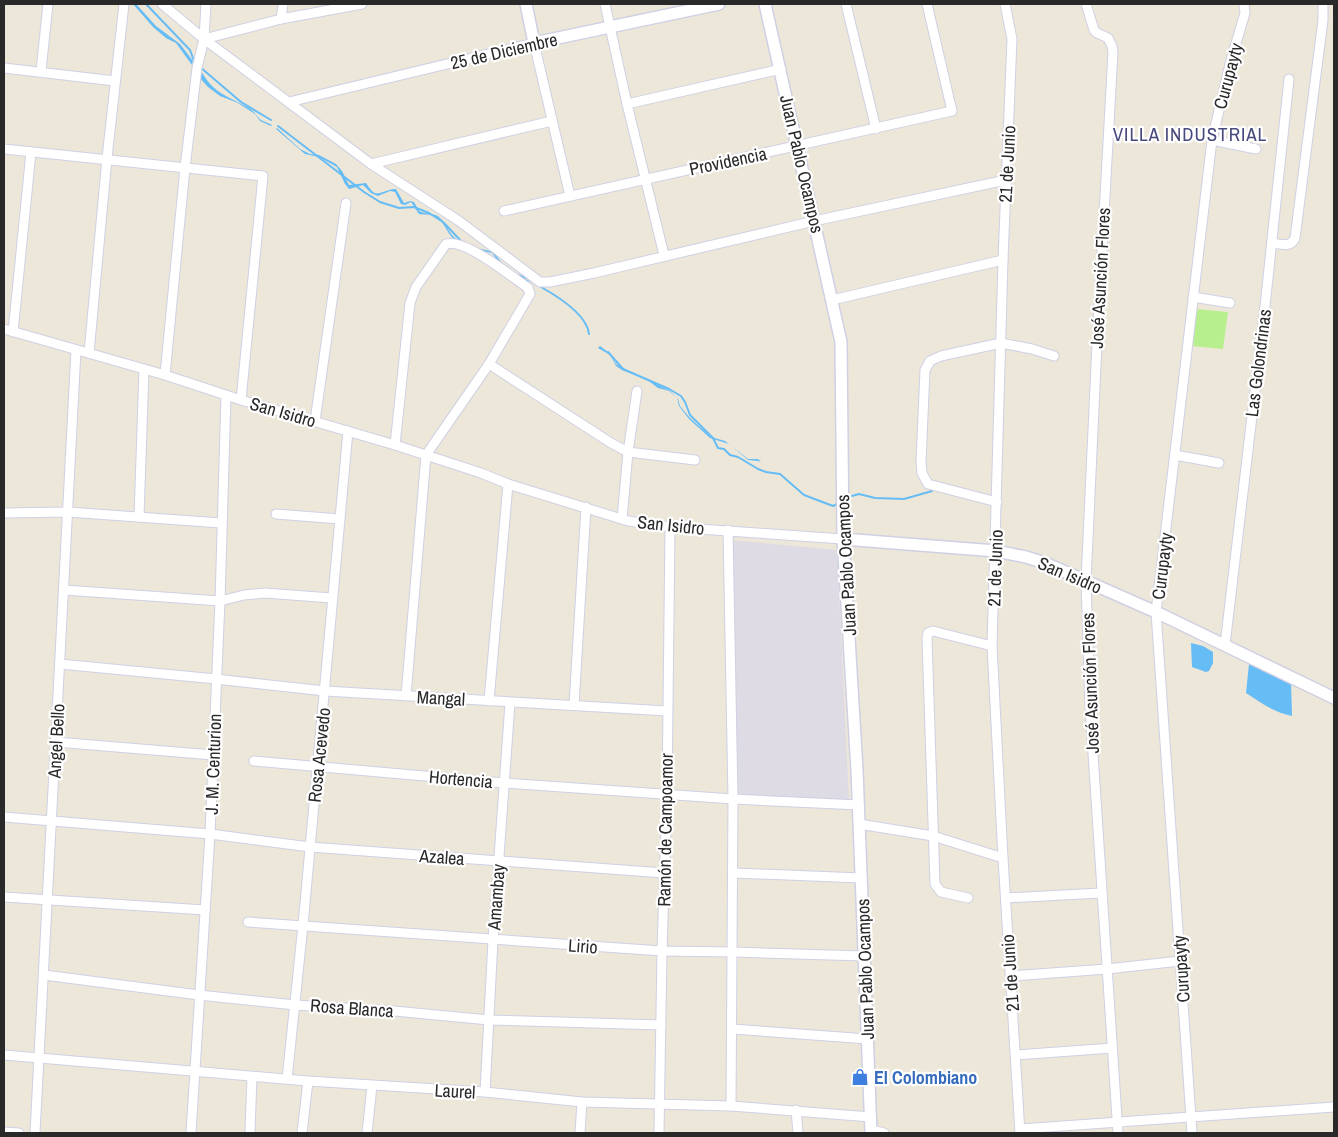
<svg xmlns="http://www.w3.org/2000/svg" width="1338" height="1137" font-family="'Archivo Narrow',sans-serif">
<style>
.industrial{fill:#dfdbe4}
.pitch{fill:#b8ef8e}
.water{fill:#66bcf5}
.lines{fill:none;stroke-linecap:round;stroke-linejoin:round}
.stream{stroke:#66bcf5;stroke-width:2}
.street-casing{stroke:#cfd0e3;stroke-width:11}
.secondary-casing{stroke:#cfd0e3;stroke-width:14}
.street{stroke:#fff;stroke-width:9}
.secondary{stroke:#fff;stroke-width:11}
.labels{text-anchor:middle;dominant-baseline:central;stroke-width:4.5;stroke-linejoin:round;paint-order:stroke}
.street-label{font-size:18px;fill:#292929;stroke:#fff}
.shop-label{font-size:18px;font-weight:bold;fill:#366cbe;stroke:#fff;text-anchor:start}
.neighbourhood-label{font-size:19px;letter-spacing:1px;fill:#47497c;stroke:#fff}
</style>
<rect width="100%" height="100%" fill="#ede7da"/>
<path class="industrial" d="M731 540 837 550 849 800 730 794Z"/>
<path class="pitch" d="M1196 309 1228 312 1223 349 1192 346Z"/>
<g class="water">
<path d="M133 4H136L156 26 180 44 193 61 192 65 176 43 166 38 153 27Z"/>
<path d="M200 69C212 92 225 95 247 107 255 111 256 116 261 120 264 122 269 123 272 125L271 126 260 121 255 114 238 103 220 96 208 87 198 76Z"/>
<path d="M277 128 300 149 310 154 319 155 336 164 342 171 349 185 366 183C368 186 372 192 375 193 380 195 389 188 396 189L404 203 410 201 414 202 419 211C427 215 435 212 441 219 446 223 448 231 453 236 462 246 480 248 493 252 500 259 504 268 512 274 518 279 526 278 532 282 509 276 507 273 492 253 480 250 465 249 455 240 446 233 445 221 434 216 430 214 424 215 419 214L411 202 405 205 401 204 395 192 390 191 378 196 371 193 363 185 349 189 345 184 337 167 319 157 305 154 276 129Z"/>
<path d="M600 346 608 352 616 364 624 369 670 391 678 399 680 406 690 418 711 437 725 441 748 459H758L761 462 758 461 748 460 729 444 710 438 689 419 679 406 677 398 669 391 658 388 646 379 622 370 616 366 610 355 598 348Z"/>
<path d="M1191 643 1203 646 1213 652V663L1209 671 1206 672 1192 667Z"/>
<path d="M1249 664 1291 682 1292 716C1274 712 1261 703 1246 693Z"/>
</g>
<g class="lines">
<g class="stream">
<path d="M146 4 190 50 194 61"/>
<path d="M200 67 241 102 271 120"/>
<path d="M278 126 364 192 380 202 399 208 414 207 429 213 443 222 462 242"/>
<path d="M517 275 527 278"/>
<path d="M541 287C557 296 587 315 589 334"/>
<path d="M608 352 623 369 669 389 681 396 685 402 690 415 713 438 718 448 724 449 730 455 738 457 758 469 766 472 780 474 804 495 833 506 837 504"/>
<path d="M848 497 859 494 875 498 904 499 932 491"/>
</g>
<g class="street-casing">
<g id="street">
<path d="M162 4 204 39 371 164 459 221 540 282H550L594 273 814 221 1006 180"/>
<path d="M605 4 627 104 664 255"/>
<path d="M846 4 876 129"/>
<path d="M1005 4 1012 39 1003 260 992 646 1003 858 1020 1133"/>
<path d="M1086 4 1094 30 1097 33 1108 38 1112 46 1113 52 1098 322 1086 581 1090 708 1118 1133"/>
<path d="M281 19 283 4"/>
<path d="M204 39 281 19 362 4"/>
<path d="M4 68 115 81"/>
<path d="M41 71 48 4"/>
<path d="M289 102 534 43 570 196"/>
<path d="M627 104 781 69"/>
<path d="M1212 140 1256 149"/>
<path d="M4 149 263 176 241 400"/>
<path d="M371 164 552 121"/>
<path d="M504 211 952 111 927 4"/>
<path d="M1272 243C1280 244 1291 248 1295 238L1323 20V4"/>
<path d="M1193 297 1230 303"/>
<path d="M832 300 1003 260"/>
<path d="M4 329 165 375 241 400 395 445 481 473 508 484 628 521 670 527 843 539"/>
<path d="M13 332 31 152"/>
<path d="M89 353 107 158 124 4"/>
<path d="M489 364 611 443 628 452 695 460"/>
<path d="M165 375 185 168 197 68 204 39 206 4"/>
<path d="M315 421 346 203"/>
<path d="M395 445 410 303 416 287 446 244C465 238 512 277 528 288L530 294 489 364 426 455 406 696"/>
<path d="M1175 455 1219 463"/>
<path d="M997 502 928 484 922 473 921 462 925 370 930 361 941 356 1001 343 1032 349 1054 356"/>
<path d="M4 513 68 512 221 523"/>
<path d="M276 514 340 519"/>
<path d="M139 517 144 369"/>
<path d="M622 519 628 452 637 391"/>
<path d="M728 530 733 799 859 805"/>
<path d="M64 590 220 601 244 595 265 593 332 598"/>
<path d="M1225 645 1265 306 1289 79"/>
<path d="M60 664 216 679 325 691 667 711"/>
<path d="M489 701 508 484"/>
<path d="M574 705 586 507"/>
<path d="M56 742 213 755"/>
<path d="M254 761 504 783 733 799 731 1106"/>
<path d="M4 817 210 834 310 847 664 873"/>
<path d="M859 824 933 836 1003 858"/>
<path d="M734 873 861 878"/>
<path d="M4 897 205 910"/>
<path d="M968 898 941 892 935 884 927 638 928 633 933 631 992 646"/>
<path d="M1006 898 1101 893"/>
<path d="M248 922 662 951 733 952 864 956"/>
<path d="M44 975 199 995 295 1005 394 1011 489 1020 661 1025"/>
<path d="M1011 976 1107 969 1180 961"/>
<path d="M732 1029 868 1039"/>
<path d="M4 1055 308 1081 485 1092 582 1102 731 1106 871 1117"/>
<path d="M1016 1055 1112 1048"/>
<path d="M287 1079 303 925 348 431"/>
<path d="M485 1092 493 940 510 703"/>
<path d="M796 1110 798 1133"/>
<path d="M1020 1129 1334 1107"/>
<path d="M871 1130 884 1133"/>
<path d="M250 1131 252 1077"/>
<path d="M4 1132 19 1133"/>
<path d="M35 1133 76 350"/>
<path d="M191 1133 210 834 220 601 226 395"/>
<path d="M302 1133 308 1081"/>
<path d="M367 1133 372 1086"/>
<path d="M580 1133 582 1102"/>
<path d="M659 1133 662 951 667 795 670 527"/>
<path d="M1192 1133 1156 612 1212 140 1231 60 1245 13 1244 4"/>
</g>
</g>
<g class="secondary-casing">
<g id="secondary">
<path d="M526 4 534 43 719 4"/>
<path d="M765 4 841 342 843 539 857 770 871 1133"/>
<path d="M843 539 996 551 1026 557 1045 563 1156 612 1334 698"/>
</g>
</g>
<use href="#street" class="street"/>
<use href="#secondary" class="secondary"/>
</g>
<defs>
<g id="shop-bare" transform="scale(1.35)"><path d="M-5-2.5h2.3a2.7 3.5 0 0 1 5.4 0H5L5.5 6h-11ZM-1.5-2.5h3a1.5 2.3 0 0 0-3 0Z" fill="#3f7fe0" stroke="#fff" stroke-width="2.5" paint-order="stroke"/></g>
</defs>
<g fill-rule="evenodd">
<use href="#shop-bare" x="860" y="1077"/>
</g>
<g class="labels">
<g class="street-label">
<text transform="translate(504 51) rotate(-13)">25 de Diciembre</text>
<text transform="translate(1228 76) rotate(-75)">Curupayty</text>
<text transform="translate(728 161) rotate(-12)">Providencia</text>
<text transform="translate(802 164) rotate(77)">Juan Pablo Ocampos</text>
<text transform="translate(1007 164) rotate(-87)">21 de Junio</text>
<text transform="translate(1100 278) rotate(-87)">José Asunción Flores</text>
<text transform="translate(1258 363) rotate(-83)">Las Golondrinas</text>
<text transform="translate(283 412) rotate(16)">San Isidro</text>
<text transform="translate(671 525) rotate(6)">San Isidro</text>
<text transform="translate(846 565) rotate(-93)">Juan Pablo Ocampos</text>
<text transform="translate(1162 566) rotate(-83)">Curupayty</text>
<text transform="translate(995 568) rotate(-88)">21 de Junio</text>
<text transform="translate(1070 575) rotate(23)">San Isidro</text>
<text transform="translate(1090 683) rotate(-92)">José Asunción Flores</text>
<text transform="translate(441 698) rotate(3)">Mangal</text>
<text transform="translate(56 741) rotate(-87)">Angel Bello</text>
<text transform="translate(319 755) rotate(-84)">Rosa Acevedo</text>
<text transform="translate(213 764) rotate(-88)">J. M. Centurion</text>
<text transform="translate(461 779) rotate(5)">Hortencia</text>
<text transform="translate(665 830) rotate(-89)">Ramón de Campoamor</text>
<text transform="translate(442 857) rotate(4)">Azalea</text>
<text transform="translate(496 897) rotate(-86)">Amambay</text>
<text transform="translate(583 946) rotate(4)">Lirio</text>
<text transform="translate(865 969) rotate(-92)">Juan Pablo Ocampos</text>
<text transform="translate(1181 969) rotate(-94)">Curupayty</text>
<text transform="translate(1010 973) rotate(-94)">21 de Junio</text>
<text transform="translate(352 1008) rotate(4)">Rosa Blanca</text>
<text transform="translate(455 1091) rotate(3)">Laurel</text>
</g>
<g class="shop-label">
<text x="874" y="1077">El Colombiano</text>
</g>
<g class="neighbourhood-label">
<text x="1190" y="134">VILLA INDUSTRIAL</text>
</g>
</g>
<rect width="1338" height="1137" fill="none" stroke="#292929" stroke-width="10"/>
</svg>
